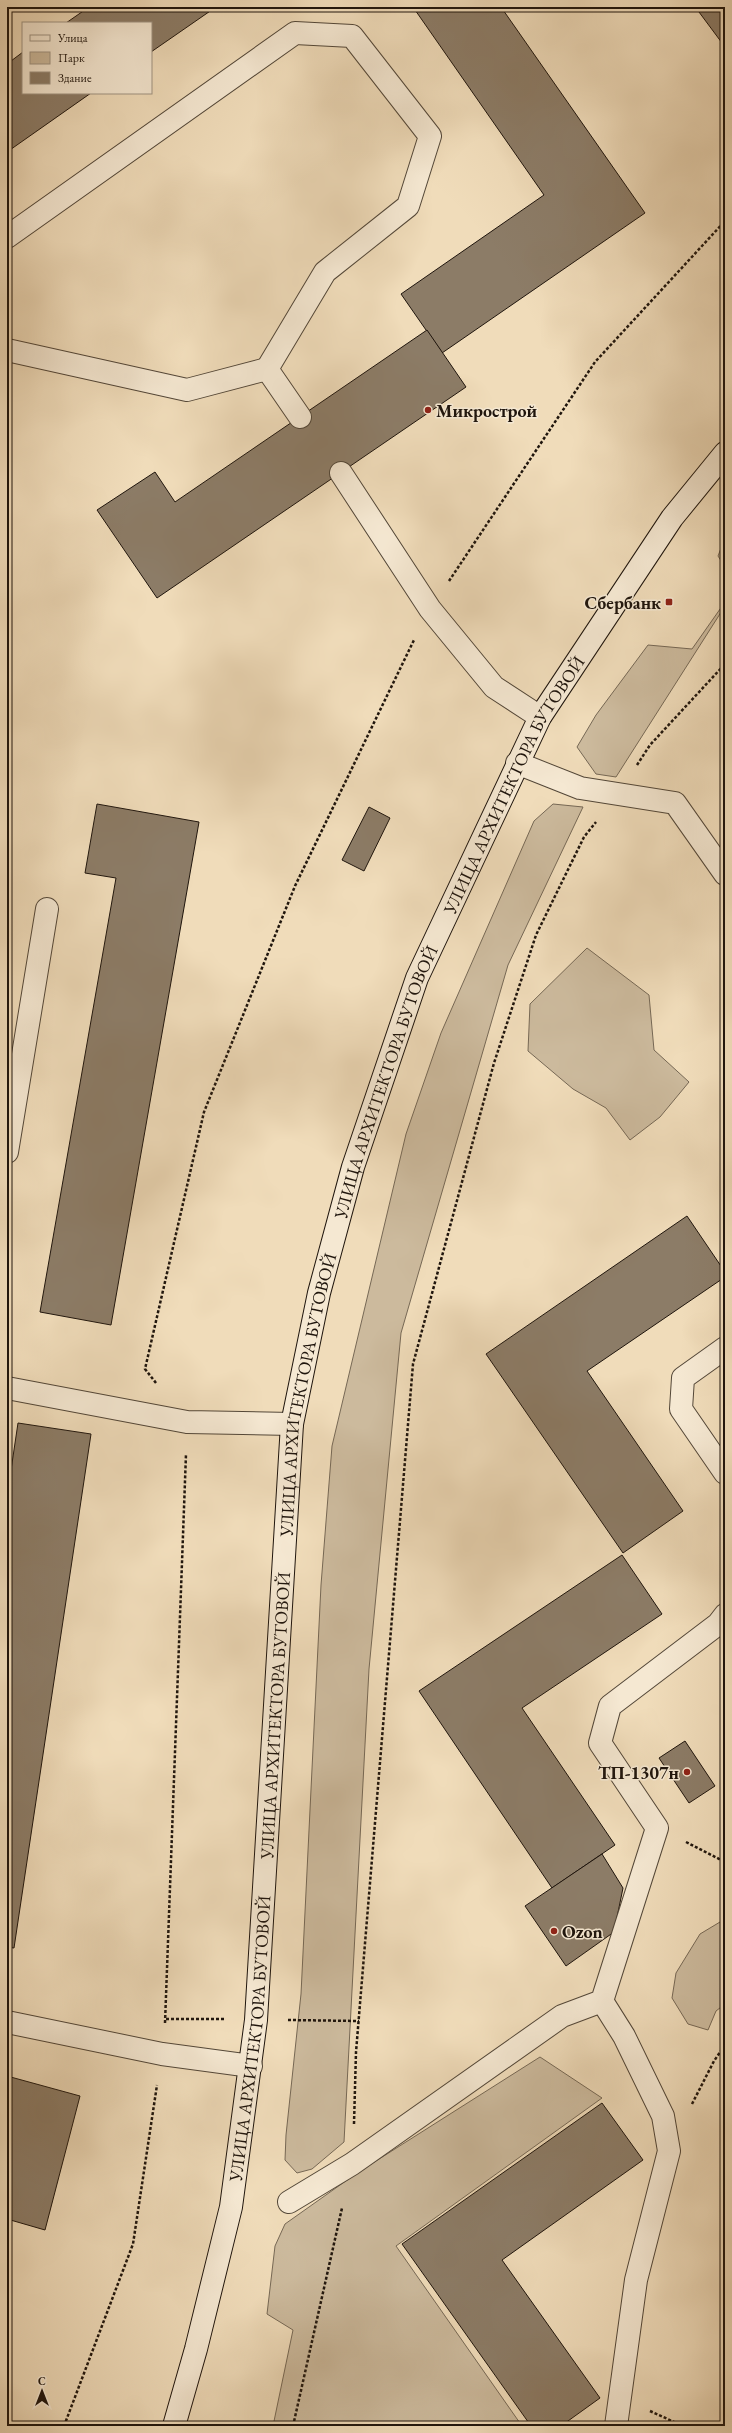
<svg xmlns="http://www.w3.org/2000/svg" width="732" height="2433" font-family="'EB Garamond',serif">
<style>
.green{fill:#ccba9d;stroke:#766855}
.building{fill:#8c7c67;stroke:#1f150d}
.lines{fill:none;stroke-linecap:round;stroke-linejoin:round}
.lane-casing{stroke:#534738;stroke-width:24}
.secondary-casing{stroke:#1f150d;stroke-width:24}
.path{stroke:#1f150d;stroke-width:2.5;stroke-dasharray:3 2;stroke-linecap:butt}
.lane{stroke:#f5e8d2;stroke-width:22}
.secondary{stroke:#f5e8d2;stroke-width:22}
.poi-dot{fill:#8f2418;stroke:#f5e8d2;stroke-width:1.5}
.labels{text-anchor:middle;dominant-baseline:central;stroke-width:3;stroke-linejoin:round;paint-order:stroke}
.poi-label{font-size:18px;font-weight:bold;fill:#1f150d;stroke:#f5e8d2;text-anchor:start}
.street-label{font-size:18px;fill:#1f150d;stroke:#f5e8d2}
</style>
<rect width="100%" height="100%" fill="#f0dcba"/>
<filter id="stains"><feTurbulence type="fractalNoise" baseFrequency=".005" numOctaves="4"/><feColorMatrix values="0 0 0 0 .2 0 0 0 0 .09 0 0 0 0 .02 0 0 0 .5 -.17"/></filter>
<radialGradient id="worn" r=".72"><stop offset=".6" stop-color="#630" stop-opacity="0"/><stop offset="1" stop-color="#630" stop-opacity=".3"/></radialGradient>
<g class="green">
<path d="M725 538V567L718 556Z"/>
<path d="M725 602V606L616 777 596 774 577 747 596 715 648 645 692 649Z"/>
<path d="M553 804 583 807 508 965 401 1333 369 1669 344 2142 312 2169 297 2173 285 2160 286 2135 301 1994 321 1585 332 1446 406 1134 441 1033 534 821Z"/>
<path d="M587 948 649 995 654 1050 689 1082 660 1117 630 1140 606 1108 573 1089 528 1051 530 1004Z"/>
<path d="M720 1922 725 1923V2004L716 2011 708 2030 688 2024 672 1998 676 1973 700 1934Z"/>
<path d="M540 2057 602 2098 396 2246 522 2426H273L293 2330 267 2314 275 2246 285 2224 357 2173Z"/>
</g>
<g class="building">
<path d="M89 7H216L151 52V23H66Z"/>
<path d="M413 7H501L645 213 442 353 401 294 544 195Z"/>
<path d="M698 7H725V47L696 8Z"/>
<path d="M23 52V93H91L7 152V64Z"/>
<path d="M427 330 466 387 157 598 97 510 155 472 175 502Z"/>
<path d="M97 804 199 822 111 1325 40 1312 116 878 85 873Z"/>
<path d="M369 807 390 818 364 871 342 860Z"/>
<path d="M687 1216 725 1272V1277L587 1371 683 1511 623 1553 486 1354Z"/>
<path d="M18 1423 91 1434 14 1948 7 1947V1497Z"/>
<path d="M622 1555 662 1614 522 1708 615 1845 552 1888 419 1691Z"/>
<path d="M685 1741 715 1786 689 1803 659 1758Z"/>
<path d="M602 1854 623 1888 614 1932 566 1966 525 1906Z"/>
<path d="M7 2076 80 2096 45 2230 7 2219Z"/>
<path d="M602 2103 643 2160 502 2260 600 2398 561 2426H531L402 2244Z"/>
</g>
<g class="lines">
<g class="lane-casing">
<g id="lane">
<path d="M7 237 295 33 352 36 430 136 408 206 325 272 267 369 300 417"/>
<path d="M7 350 187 390 267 369"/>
<path d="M341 473 430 609 494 687 540 717"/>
<path d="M517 763 580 788 675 803 725 874"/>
<path d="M7 1152 47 909"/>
<path d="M725 1348 683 1378 681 1409 725 1473"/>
<path d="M7 1388 187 1422 292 1424"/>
<path d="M602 2001 624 2036 663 2116 669 2151 636 2280 616 2426"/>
<path d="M7 2022 162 2054 251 2066"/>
<path d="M289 2202 352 2164 562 2016 602 2001 657 1828 600 1743 610 1706 718 1624 725 1615"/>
</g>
</g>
<g class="secondary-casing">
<g id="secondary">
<path id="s1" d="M174 2426 196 2349 231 2207 256 2020 292 1424 319 1293 353 1167 417 978 540 717 672 518 725 453"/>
</g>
</g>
<g class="path">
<path d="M449 581 595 362 725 221"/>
<path d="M637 765 650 745 725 664"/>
<path d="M156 1383 145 1369 204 1112 295 886 414 640"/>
<path d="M686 1842 725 1862"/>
<path d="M166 2019H225"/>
<path d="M288 2020 359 2021"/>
<path d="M165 2023 186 1454"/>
<path d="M692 2104 714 2061 725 2045"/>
<path d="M354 2124 356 2052 413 1364 494 1063 536 935 584 837 596 822"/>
<path d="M650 2411 683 2426"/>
<path d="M64 2426 133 2244 157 2085"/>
<path d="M293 2426 342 2208"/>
</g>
<use href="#lane" class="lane"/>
<use href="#secondary" class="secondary"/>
</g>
<g class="poi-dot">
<circle cx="428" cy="410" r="4"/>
<rect x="665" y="598" width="8" height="8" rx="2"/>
<circle cx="687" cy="1772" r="4"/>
<circle cx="554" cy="1931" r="4"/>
</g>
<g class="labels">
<g class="poi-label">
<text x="436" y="410">Микрострой</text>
<text x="661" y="602" text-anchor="end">Сбербанк</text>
<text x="679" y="1772" text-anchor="end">ТП-1307н</text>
<text x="562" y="1931">Ozon</text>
</g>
<g class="street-label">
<text stroke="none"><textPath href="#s1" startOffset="1692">УЛИЦА АРХИТЕКТОРА БУТОВОЙ</textPath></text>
<text stroke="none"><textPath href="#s1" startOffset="1367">УЛИЦА АРХИТЕКТОРА БУТОВОЙ</textPath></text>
<text stroke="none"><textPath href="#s1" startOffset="1043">УЛИЦА АРХИТЕКТОРА БУТОВОЙ</textPath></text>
<text stroke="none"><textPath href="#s1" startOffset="720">УЛИЦА АРХИТЕКТОРА БУТОВОЙ</textPath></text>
<text stroke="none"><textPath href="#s1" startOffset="396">УЛИЦА АРХИТЕКТОРА БУТОВОЙ</textPath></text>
</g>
</g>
<rect width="732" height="2433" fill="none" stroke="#f0dcba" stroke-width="24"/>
<rect x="8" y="8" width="716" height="2417" fill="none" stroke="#1f150d" stroke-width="2"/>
<rect x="12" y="12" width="708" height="2409" fill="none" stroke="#1f150d"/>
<rect x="22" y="22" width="130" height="72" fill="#f5e8d2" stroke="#9f9483"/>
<rect x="30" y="35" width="20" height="6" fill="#f5e8d2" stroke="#9f9483"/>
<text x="58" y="42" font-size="12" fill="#1f150d">Улица</text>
<rect x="30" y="52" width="20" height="12" fill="#ccba9d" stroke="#9f9483"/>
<text x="58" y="62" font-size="12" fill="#1f150d">Парк</text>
<rect x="30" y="72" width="20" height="12" fill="#8c7c67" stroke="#9f9483"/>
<text x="58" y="82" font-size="12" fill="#1f150d">Здание</text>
<g transform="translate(42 2391)" stroke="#f5e8d2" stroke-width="3" paint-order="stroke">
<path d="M0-3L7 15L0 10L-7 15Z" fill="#1f150d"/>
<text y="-6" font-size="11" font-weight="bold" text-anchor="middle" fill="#1f150d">С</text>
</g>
<rect width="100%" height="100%" filter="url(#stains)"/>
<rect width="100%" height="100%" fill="url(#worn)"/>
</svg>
